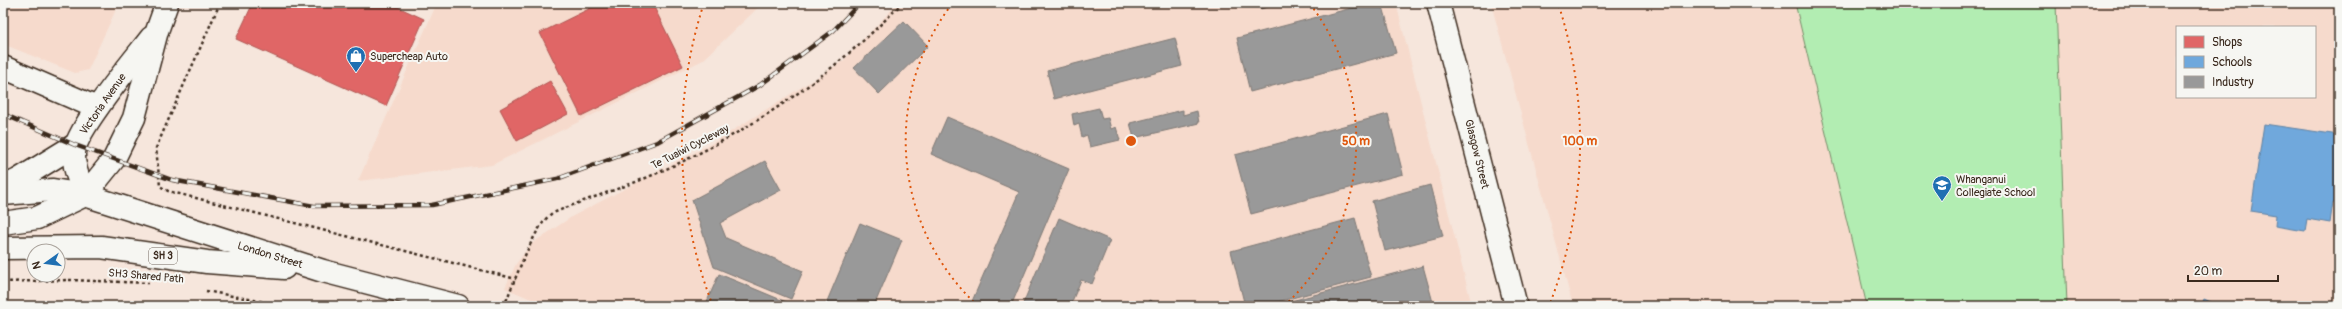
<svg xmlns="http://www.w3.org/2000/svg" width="2342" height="309" font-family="Pangolin,sans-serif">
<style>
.built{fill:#f6dacc;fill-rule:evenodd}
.green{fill:#b2edb2;stroke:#768c68}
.shops{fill:#e06666;stroke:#ae5450}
.schools{fill:#6fa8dc;stroke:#5f82a3}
.industry{fill:#999;stroke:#7d7874}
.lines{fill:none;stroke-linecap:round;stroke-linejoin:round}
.minor-casing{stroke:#3b2a1e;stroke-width:25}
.major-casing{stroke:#3b2a1e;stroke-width:25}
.highway-casing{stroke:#3b2a1e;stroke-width:25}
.path{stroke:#3b2a1e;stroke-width:2.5;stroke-dasharray:3 3;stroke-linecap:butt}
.minor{stroke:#f6f6f2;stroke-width:22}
.major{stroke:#f6f6f2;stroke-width:22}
.highway{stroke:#f6f6f2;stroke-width:22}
.rail-casing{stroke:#3b2a1e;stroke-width:4.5}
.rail{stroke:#f6f6f2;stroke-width:3;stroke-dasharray:9;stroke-linecap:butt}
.ring{fill:none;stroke:#df570d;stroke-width:2;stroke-dasharray:2 4}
.labels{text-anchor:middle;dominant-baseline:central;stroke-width:4;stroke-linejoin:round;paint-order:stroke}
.shield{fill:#f6f6f2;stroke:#73675e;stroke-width:1}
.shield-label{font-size:10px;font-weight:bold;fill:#3b2a1e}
.poi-label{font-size:11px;fill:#3b2a1e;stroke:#f6f6f2;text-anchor:start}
.street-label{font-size:11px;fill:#3b2a1e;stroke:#f6f6f2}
.centre{fill:#df570d;stroke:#f6f6f2;stroke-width:2}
.ring-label{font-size:12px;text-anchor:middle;font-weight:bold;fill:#df570d;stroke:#f6f6f2;stroke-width:4;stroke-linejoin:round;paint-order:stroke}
</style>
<rect width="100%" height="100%" fill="#f6e6dc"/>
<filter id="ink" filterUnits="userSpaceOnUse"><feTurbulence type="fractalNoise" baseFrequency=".025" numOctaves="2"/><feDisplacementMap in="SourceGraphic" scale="8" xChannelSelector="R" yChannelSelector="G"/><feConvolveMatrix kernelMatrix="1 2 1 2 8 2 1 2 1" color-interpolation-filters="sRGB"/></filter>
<g filter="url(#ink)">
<g class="built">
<path d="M3 3H119L88 70 75 73 3 44Z"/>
<path d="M437 3H763L703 60 492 165 358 181Z"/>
<path d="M898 3H1396L1472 306H548L505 288 516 264 531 244 573 216 716 141 843 61Z"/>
<path d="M1491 3H2339V306H1573ZM2177 27H2315V97H2177Z"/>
</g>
<path class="green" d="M1795 3H2056L2067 306H1867Z"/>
<g class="shops">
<path d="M253 3H389L424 19 386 106 236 39Z"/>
<path d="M601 3H652L683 66 581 116 540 33Z"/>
<path d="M550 81 568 114 517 141 500 109Z"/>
</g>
<g class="schools">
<path d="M2264 124 2339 135V202H2333L2330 223 2307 219 2305 231 2275 226 2276 215 2251 211Z"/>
<path d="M2204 299 2220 306H2201Z"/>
</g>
<g class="industry">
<path d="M1258 3H1282L1260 9Z"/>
<path d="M1371 3H1382L1396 53 1250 92 1237 38Z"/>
<path d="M904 21 928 46 879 94 854 68Z"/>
<path d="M1175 38 1182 66 1054 99 1047 71Z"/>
<path d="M1099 108 1102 119 1108 118 1111 129 1116 127 1120 140 1090 147 1087 135 1082 137 1079 124 1074 126 1072 114Z"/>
<path d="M1183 110V115L1197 111 1199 123 1134 138 1130 123Z"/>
<path d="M1388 114 1403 174 1251 214 1235 155Z"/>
<path d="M947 117 1069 169 1011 306H970L1019 192 931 154Z"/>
<path d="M765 161 781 190 720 223 726 238 803 271 791 299 714 267 692 200Z"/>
<path d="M1430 185 1443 236 1385 251 1372 201Z"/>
<path d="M1059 218 1110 240 1092 284 1081 280 1070 306H1022Z"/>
<path d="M1355 218 1371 277 1262 306H1245L1231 251Z"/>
<path d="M860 223 902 240 874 306H825Z"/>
<path d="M1423 266 1434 306H1293L1291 301Z"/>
<path d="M719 274 791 304 790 306H705Z"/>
<path d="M1149 300 1164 306H1146Z"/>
</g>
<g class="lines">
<g class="minor-casing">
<path id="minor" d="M3 67 97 108"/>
</g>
<g class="major-casing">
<g id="major">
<path d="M1438 3 1516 306"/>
<path d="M85 195 114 159 134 118 157 31 167 3"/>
<path d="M85 195C80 182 73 168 74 154 74 131 134 60 151 38"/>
</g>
</g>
<g class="highway-casing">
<g id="highway">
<path d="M3 187 18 180 75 145"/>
<path d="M3 194 53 190 85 195 323 271 458 306"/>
<path d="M3 223 37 218 85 195"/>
<path d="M3 248 101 247 207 262 284 268"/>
</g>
</g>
<g class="path">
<path d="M220 3 156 148 160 186 168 191 516 279"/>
<path d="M3 282 69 280 149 283"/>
<path d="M206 291 286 306"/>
<path d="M504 306C514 283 533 228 551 214 585 199 621 189 655 174 749 133 832 76 902 3"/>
</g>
<use href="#minor" class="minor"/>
<use href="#major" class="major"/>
<use href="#highway" class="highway"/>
<g class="rail-casing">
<path id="rail" d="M3 114 75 145 172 180 314 206 432 205 557 179 657 142 760 85 833 31 860 3"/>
</g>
<use href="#rail" class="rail"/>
</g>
</g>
<g class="ring">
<path d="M978 306A225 225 0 0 1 952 4M1310 4A225 225 0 0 1 1284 306"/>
<path d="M713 306A449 449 0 0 1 703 6M1559 6A449 449 0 0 1 1549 306"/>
</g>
<defs>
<g id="shop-pin" transform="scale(1)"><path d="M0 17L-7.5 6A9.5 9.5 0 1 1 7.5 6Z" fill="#1f6fb2" stroke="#f6f6f2"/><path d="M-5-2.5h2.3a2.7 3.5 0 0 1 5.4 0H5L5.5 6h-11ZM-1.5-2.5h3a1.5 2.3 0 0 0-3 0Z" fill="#fff"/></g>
<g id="school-pin" transform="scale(1)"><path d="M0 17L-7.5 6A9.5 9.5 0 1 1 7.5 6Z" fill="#1f6fb2" stroke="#f6f6f2"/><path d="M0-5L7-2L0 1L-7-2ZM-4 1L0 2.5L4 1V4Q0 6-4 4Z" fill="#fff"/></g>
</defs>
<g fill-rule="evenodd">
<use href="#shop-pin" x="356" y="56"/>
<use href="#school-pin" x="1942" y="185"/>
</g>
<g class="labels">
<rect class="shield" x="149" y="248" width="28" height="16" rx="3"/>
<g class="shield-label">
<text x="163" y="256">SH 3</text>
</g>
<g class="poi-label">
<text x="370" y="56">Supercheap Auto</text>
<text x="1956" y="179">Whanganui<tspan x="1956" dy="13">Collegiate School</tspan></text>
</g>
<g class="street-label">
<text transform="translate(103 104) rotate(-55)">Victoria Avenue</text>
<text transform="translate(690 147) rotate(-27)">Te Tuaiwi Cycleway</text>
<text transform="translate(1477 154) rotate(76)">Glasgow Street</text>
<text transform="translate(270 255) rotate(17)">London Street</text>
<text transform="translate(146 276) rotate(5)">SH3 Shared Path</text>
</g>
</g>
<circle cx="1131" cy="141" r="6" class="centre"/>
<g class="ring-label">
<text x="1356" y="145">50 m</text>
<text x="1580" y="145">100 m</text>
</g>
<rect width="2342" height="309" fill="none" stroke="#f6f6f2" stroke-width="16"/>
<rect x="8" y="8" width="2326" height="293" fill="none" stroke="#3b2a1e" stroke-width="1.5" filter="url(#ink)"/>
<rect x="2176" y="26" width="140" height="72" fill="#f6f6f2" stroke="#aba49d"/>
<rect x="2184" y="36" width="20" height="12" fill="#e06666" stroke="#aba49d"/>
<text x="2212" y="46" font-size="12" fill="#3b2a1e">Shops</text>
<rect x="2184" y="56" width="20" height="12" fill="#6fa8dc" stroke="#aba49d"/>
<text x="2212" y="66" font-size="12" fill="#3b2a1e">Schools</text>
<rect x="2184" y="76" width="20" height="12" fill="#999999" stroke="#aba49d"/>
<text x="2212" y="86" font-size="12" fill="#3b2a1e">Industry</text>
<g transform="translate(46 263) rotate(256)"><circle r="19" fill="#f6f6f2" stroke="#aba49d"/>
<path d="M0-3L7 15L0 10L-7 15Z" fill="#1f6fb2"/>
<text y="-6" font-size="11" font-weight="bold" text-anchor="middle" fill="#3b2a1e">N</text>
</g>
<path d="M2188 275v6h90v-6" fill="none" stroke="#3b2a1e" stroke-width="2"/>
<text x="2194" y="275" font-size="12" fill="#3b2a1e" stroke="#f6f6f2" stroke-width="3" paint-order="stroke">20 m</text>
</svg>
